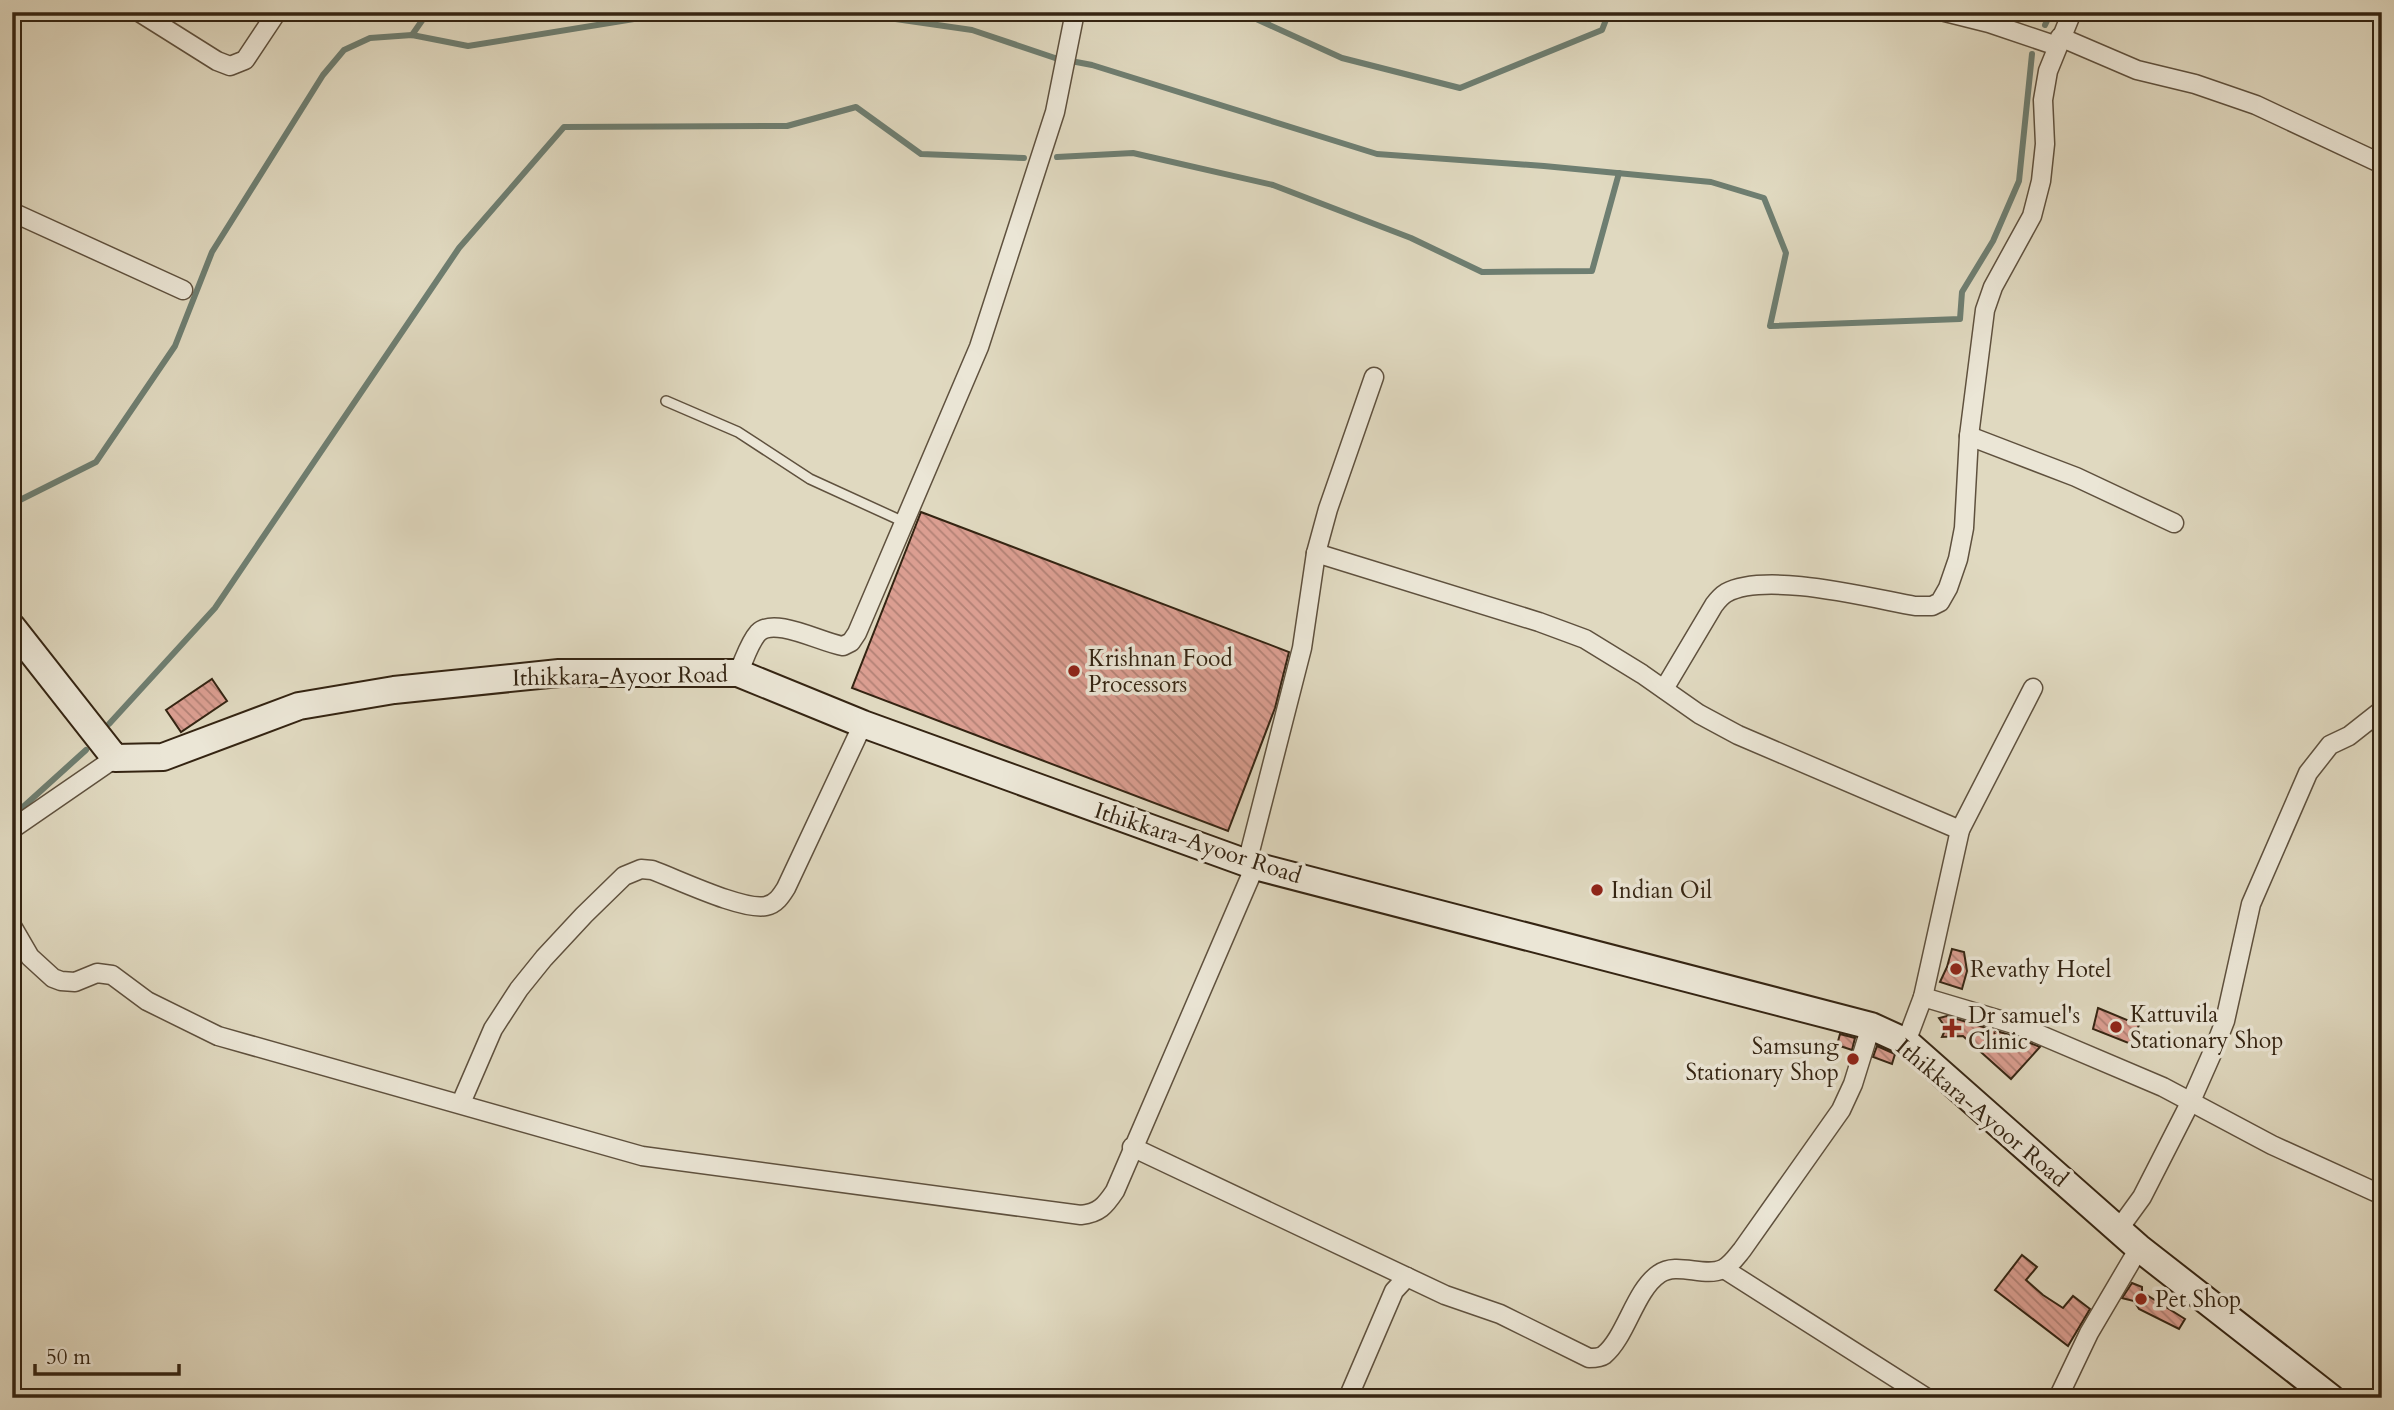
<svg xmlns="http://www.w3.org/2000/svg" width="2394" height="1410" font-family="Cardo,serif">
<style>
.lines{fill:none;stroke-linecap:round;stroke-linejoin:round}
.stream{stroke:#6e7e71;stroke-width:6}
.building{fill:url(#building-back-hatch);stroke:#342412;stroke-width:2}
.service-casing{stroke:#5f513e;stroke-width:12}
.minor-casing{stroke:#5f513e;stroke-width:21}
.secondary-casing{stroke:#342412;stroke-width:30}
.service{stroke:#ebe6d6;stroke-width:9}
.minor{stroke:#ebe6d6;stroke-width:18}
.secondary{stroke:#ebe6d6;stroke-width:26}
.poi-dot{fill:#8f2418;stroke:#ebe6d6;stroke-width:2.5}
.labels{text-anchor:middle;dominant-baseline:central;stroke-width:7;stroke-linejoin:round;paint-order:stroke}
.poi-label{font-size:23px;fill:#342412;stroke:#ebe6d6;text-anchor:start}
.street-label{font-size:23px;fill:#342412;stroke:#ebe6d6}
</style>
<defs>
<pattern id="building-back-hatch" width="6" height="6" patternUnits="userSpaceOnUse" patternTransform="scale(1.75)"><rect width="6" height="6" fill="#db9e91"/><path d="M-1 5l2 2M0 0l6 6M5-1l2 2" fill="none" stroke="#b28175"/></pattern>
</defs>
<rect width="100%" height="100%" fill="#e0d9c0"/>
<filter id="stains"><feTurbulence type="fractalNoise" baseFrequency=".00286" numOctaves="4"/><feColorMatrix values="0 0 0 0 .2 0 0 0 0 .09 0 0 0 0 .02 0 0 0 .5 -.17"/></filter>
<radialGradient id="worn" r=".72"><stop offset=".6" stop-color="#630" stop-opacity="0"/><stop offset="1" stop-color="#630" stop-opacity=".3"/></radialGradient>
<g class="lines">
<g class="stream">
<path d="M847 12 972 30 1055 58 1092 65 1377 154 1544 166 1711 182 1764 198 1786 253 1770 326 1960 319 1962 292 1993 241 2019 181 2032 54"/>
<path d="M1241 12 1342 58 1460 88 1602 30 1609 12"/>
<path d="M2045 25 2051 12"/>
<path d="M412 35 428 12"/>
<path d="M1057 157 1133 153 1273 185 1411 238 1482 272 1592 271 1619 173"/>
<path d="M12 504 96 462 175 346 212 252 323 75 344 50 370 38 412 35 468 46 677 12"/>
<path d="M109 724 215 608 459 248 564 127 787 126 856 107 921 154 1024 158"/>
<path d="M12 814 23 807 86 750"/>
</g>
</g>
<g class="building">
<path d="M921 512 1289 652 1275 708 1228 831 852 688Z"/>
<path d="M212 679 227 701 181 732 166 710Z"/>
<path d="M1952 949 1964 952 1967 971 1962 989 1940 982 1947 967Z"/>
<path d="M2098 1008 2139 1025 2131 1044 2093 1029Z"/>
<path d="M1947 1016 2013 1036 2040 1047 2011 1079 1963 1036 1942 1037 1946 1028 1939 1018Z"/>
<path d="M1840 1034 1855 1038 1852 1050 1837 1045Z"/>
<path d="M1877 1046 1895 1054 1892 1064 1873 1057Z"/>
<path d="M2022 1255 2037 1267 2026 1280 2043 1295 2063 1308 2073 1296 2090 1309 2068 1346 1995 1290Z"/>
<path d="M2132 1283 2142 1287V1292L2185 1319 2179 1329 2139 1309 2134 1301 2122 1298Z"/>
</g>
<g class="lines">
<g class="service-casing">
<path id="service" d="M666 401 738 432 810 479 904 522"/>
</g>
<g class="minor-casing">
<g id="minor">
<path d="M139 12 217 61 230 66 245 60 277 12"/>
<path d="M1945 12 1989 23 2057 46"/>
<path d="M2060 37 2137 70 2195 84 2256 105 2382 164"/>
<path d="M12 212 183 290"/>
<path d="M1969 436 2076 477 2174 523"/>
<path d="M1316 553 1539 622 1585 639 1642 674 1699 714 1738 735 1960 830"/>
<path d="M738 673C744 661 749 643 758 633 774 616 822 643 843 646L851 642 857 633 979 347 1055 112 1075 12"/>
<path d="M1664 689 1714 605C1717 601 1721 596 1726 593 1766 571 1870 598 1915 606H1932L1940 602 1948 588 1958 559 1964 528 1969 436 1985 310 1993 287 2032 216 2041 181 2045 144 2043 100 2048 71 2072 12"/>
<path d="M12 829 115 758"/>
<path d="M1247 863 1302 648 1316 553 1328 509 1374 377"/>
<path d="M12 926 30 957 53 978 61 981 75 982 97 973 112 975 147 1001 218 1036 642 1156 1081 1215C1099 1213 1105 1206 1115 1191L1255 866"/>
<path d="M1923 997 1960 830 2033 688"/>
<path d="M1906 1042 1923 997 2017 1025 2163 1087 2272 1145 2382 1195"/>
<path d="M461 1103 493 1029 519 989 544 958 584 915 624 876 641 869 652 870C677 879 743 911 766 906 776 904 781 896 786 888L863 724"/>
<path d="M1132 1147 1445 1295 1500 1314 1589 1358C1594 1358 1600 1358 1604 1355 1626 1337 1635 1290 1659 1274 1677 1261 1704 1278 1723 1269 1731 1265 1737 1256 1742 1250L1841 1110 1853 1084 1871 1026"/>
<path d="M2118 1230 2142 1197 2191 1101 2214 1049 2225 1021 2251 904 2308 773 2330 745 2349 736 2382 710"/>
<path d="M1724 1269 1927 1398"/>
<path d="M1348 1398 1394 1291 1407 1277"/>
<path d="M2058 1398 2089 1333 2139 1248"/>
</g>
</g>
<g class="secondary-casing">
<path id="secondary" d="M12 627 115 758 163 757 299 706 394 690 559 673H738L863 724 1255 866 1871 1026 1906 1042 2139 1248 2331 1398"/>
</g>
<use href="#service" class="service"/>
<use href="#minor" class="minor"/>
<use href="#secondary" class="secondary"/>
</g>
<g class="poi-dot">
<circle cx="1074" cy="671" r="7"/>
<circle cx="1597" cy="890" r="7"/>
<circle cx="1956" cy="969" r="7"/>
<circle cx="2116" cy="1027" r="7"/>
<path d="M1948.5 1017.5h7v7h7v7h-7v7h-7v-7h-7v-7h7z"/>
<circle cx="1853" cy="1059" r="7"/>
<circle cx="2141" cy="1299" r="7"/>
</g>
<g class="labels">
<g class="poi-label">
<text x="1088" y="658">Krishnan Food<tspan x="1088" dy="26">Processors</tspan></text>
<text x="1611" y="890">Indian Oil</text>
<text x="1970" y="969">Revathy Hotel</text>
<text x="2130" y="1014">Kattuvila<tspan x="2130" dy="26">Stationary Shop</tspan></text>
<text x="1968" y="1015">Dr samuel's<tspan x="1968" dy="26">Clinic</tspan></text>
<text x="1839" y="1046" text-anchor="end">Samsung<tspan x="1839" dy="26">Stationary Shop</tspan></text>
<text x="2155" y="1299">Pet Shop</text>
</g>
<g class="street-label">
<text transform="translate(620 676) rotate(-1)">Ithikkara-Ayoor Road</text>
<text transform="translate(1198 843) rotate(18)">Ithikkara-Ayoor Road</text>
<text transform="translate(1982 1113) rotate(40)">Ithikkara-Ayoor Road</text>
</g>
</g>
<rect width="2394" height="1410" fill="none" stroke="#e0d9c0" stroke-width="42"/>
<rect x="14" y="14" width="2366" height="1382" fill="none" stroke="#342412" stroke-width="3.5"/>
<rect x="21" y="21" width="2352" height="1368" fill="none" stroke="#342412" stroke-width="2"/>
<path d="M35 1364v10h144v-10" fill="none" stroke="#342412" stroke-width="3.5"/>
<text x="46" y="1364" font-size="21" fill="#342412" stroke="#ebe6d6" stroke-width="5" paint-order="stroke">50 m</text>
<rect width="100%" height="100%" filter="url(#stains)"/>
<rect width="100%" height="100%" fill="url(#worn)"/>
</svg>
